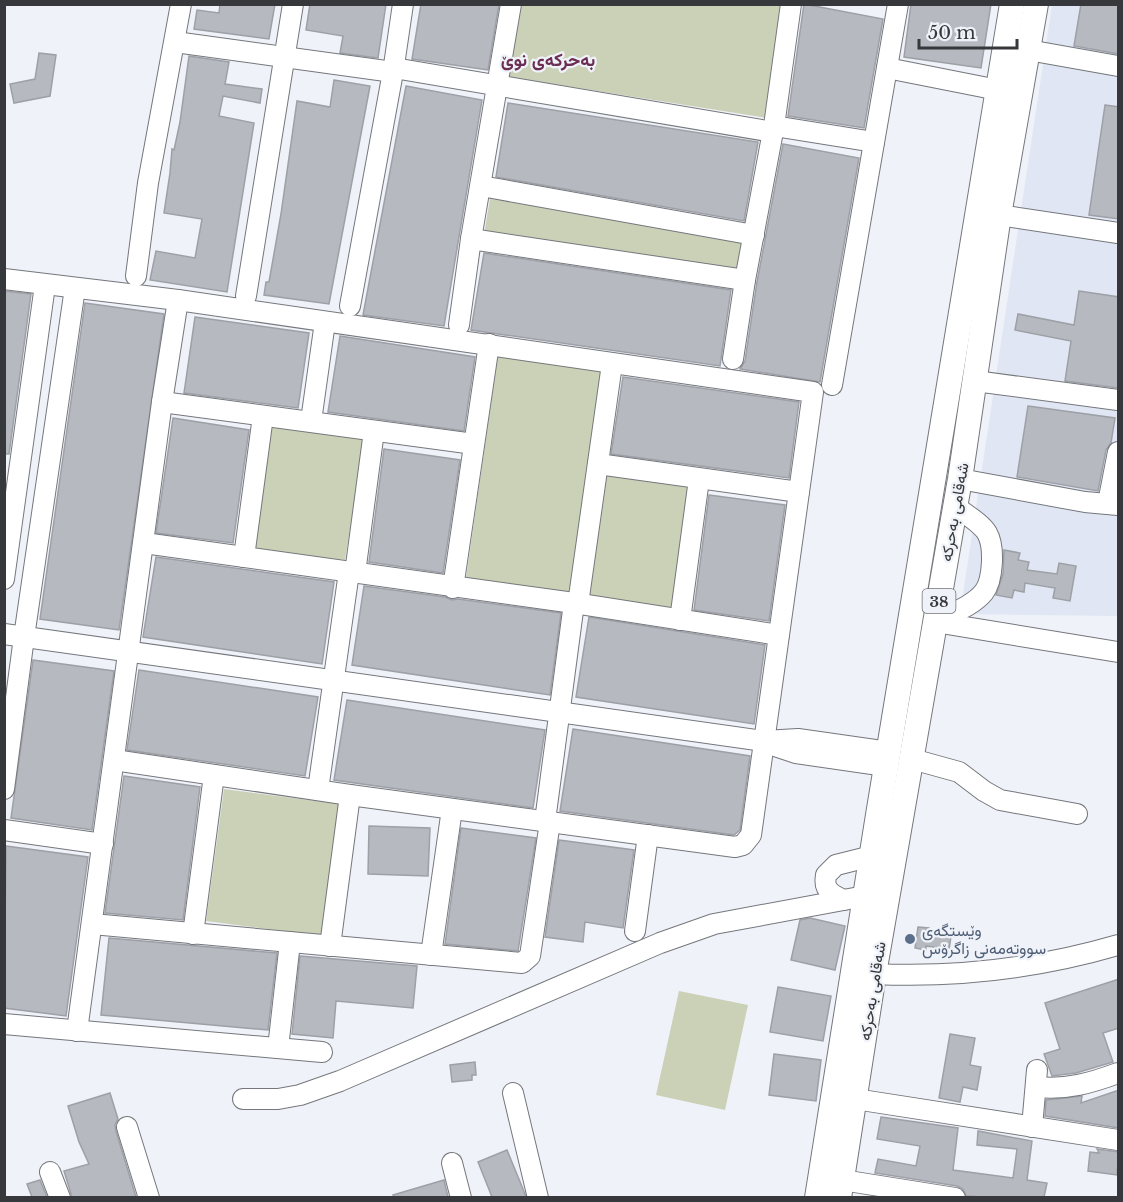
<svg xmlns="http://www.w3.org/2000/svg" width="1123" height="1202" font-family="'Libre Baskerville',Vazirmatn,serif">
<style>
.built{fill:#e0e6f3}
.green{fill:#cbd1b6}
.building{fill:#b6b9bf;stroke:#9da0a6;stroke-width:1.5}
.lines{fill:none;stroke-linecap:round;stroke-linejoin:round}
.minor-casing{stroke:#74777c;stroke-width:22}
.major-casing{stroke:#74777c;stroke-width:26}
.minor{stroke:#fff;stroke-width:20}
.major{stroke:#fff;stroke-width:24}
.service-dot{fill:#5c6f8a;stroke:#eff2f8;stroke-width:2}
.labels{text-anchor:middle;dominant-baseline:central;stroke-width:4.5;stroke-linejoin:round;paint-order:stroke}
.shield{fill:#eff2f8;stroke:#6e7074;stroke-width:1.5}
.shield-label{font-size:15px;font-weight:bold;fill:#37383b}
.street-label{font-size:16px;fill:#37383b;stroke:#eff2f8}
.service-label{font-size:16px;fill:#4e5e75;stroke:#eff2f8;text-anchor:start}
.neighbourhood-label{font-size:18px;font-weight:bold;fill:#6b2d51;stroke:#eff2f8}
</style>
<rect width="100%" height="100%" fill="#eff2f8"/>
<path class="built" d="M1052 5H1118V616L960 614Z"/>
<g class="green">
<path d="M520 5H785L767 118 509 77Z"/>
<path d="M490 199 749 240 743 275 484 234Z"/>
<path d="M498 354 602 371 569 592 466 578Z"/>
<path d="M270 424 365 436 345 560 254 550Z"/>
<path d="M606 473 692 485 673 612 587 599Z"/>
<path d="M224 789 339 804 321 936 206 921Z"/>
<path d="M679 991 748 1005 725 1110 656 1095Z"/>
</g>
<g class="building">
<path d="M220 4H275L269 39 194 29 197 10 219 13Z"/>
<path d="M310 4H386L378 58 340 53 343 36 306 30Z"/>
<path d="M421 4H499L488 70 412 59Z"/>
<path d="M804 4 883 19 864 128 788 116Z"/>
<path d="M911 4H991L981 68 904 57Z"/>
<path d="M1081 4H1119V54L1074 46Z"/>
<path d="M39 53 56 55 50 96 14 103 10 84 35 79Z"/>
<path d="M189 56 229 62 225 84 262 89 260 103 223 96 219 116 254 123 227 292 150 280 156 251 195 258 202 219 164 213 170 173 172 149 174 150 180 122Z"/>
<path d="M334 80 370 86 329 304 264 295 266 282H269L281 214 297 101 330 107Z"/>
<path d="M406 86 482 100 444 326 363 315Z"/>
<path d="M508 103 758 142 744 221 496 177Z"/>
<path d="M1105 105 1119 107V219L1089 215Z"/>
<path d="M783 144 859 158 820 382 740 369 745 361 757 282Z"/>
<path d="M484 253 731 290 720 366 471 330Z"/>
<path d="M4 291 31 294 9 454H4Z"/>
<path d="M1079 291 1119 297 1118 388 1065 381 1071 341 1015 330 1018 314 1074 325Z"/>
<path d="M85 303 164 314 119 630 40 619Z"/>
<path d="M195 317 309 333 298 408 184 393Z"/>
<path d="M340 336 475 357 464 431 328 412Z"/>
<path d="M623 377 799 402 789 478 611 454Z"/>
<path d="M1028 406 1115 418 1111 443 1106 450 1098 491 1017 477Z"/>
<path d="M173 418 249 430 233 543 156 533Z"/>
<path d="M384 449 460 460 443 573 369 562Z"/>
<path d="M709 495 785 505 769 621 694 610Z"/>
<path d="M1004 550 1020 553 1018 560 1029 562 1027 570 1057 574 1059 563 1076 566 1070 601 1053 598 1055 588 1025 583 1024 592 1014 590 1012 598 996 595 1003 574Z"/>
<path d="M156 557 334 582 322 664 143 637Z"/>
<path d="M364 586 445 597 452 600 458 599 561 613 550 695 352 665Z"/>
<path d="M589 617 765 645 754 724 576 697Z"/>
<path d="M33 660 114 671 92 830 11 818Z"/>
<path d="M139 670 318 697 305 776 127 750Z"/>
<path d="M347 700 545 730 533 808 334 780Z"/>
<path d="M573 729 750 756 740 830 734 835 560 811Z"/>
<path d="M124 776 200 787 183 920 105 913Z"/>
<path d="M369 826 430 828 428 876 368 874Z"/>
<path d="M461 828 536 838 518 951 445 944Z"/>
<path d="M559 840 634 850 623 928 585 922 583 942 545 937Z"/>
<path d="M6 846 88 857 66 1016 4 1008Z"/>
<path d="M810 918 845 926 835 970 791 960 800 920Z"/>
<path d="M918 927 929 928V931L951 936 949 950 926 946V950L915 948Z"/>
<path d="M109 938 277 953 268 1030 101 1015Z"/>
<path d="M300 956 417 966 413 1008 336 1001 333 1038 292 1034Z"/>
<path d="M1119 979V1028L1103 1033 1113 1062 1076 1073 1052 1076 1044 1054 1060 1049 1045 1003Z"/>
<path d="M778 987 831 996 823 1041 770 1032Z"/>
<path d="M950 1034 975 1038 970 1065 981 1067 977 1090 963 1087 960 1102 939 1098Z"/>
<path d="M774 1054 821 1060 816 1101 769 1095Z"/>
<path d="M475 1062 476 1075H472V1080L452 1082 450 1065Z"/>
<path d="M1119 1090V1128L1045 1116 1046 1100 1082 1096 1081 1103Z"/>
<path d="M110 1093 118 1119 115 1125 116 1131 136 1197H72L64 1171 89 1164 79 1142 68 1106Z"/>
<path d="M881 1117 958 1128 953 1170 1013 1178 1017 1149 977 1145 978 1131 1032 1141 1027 1180 1047 1183 1044 1197H982L966 1196 963 1189 957 1186 875 1173 878 1159 916 1166 920 1146 877 1139Z"/>
<path d="M1097 1149 1119 1152 1117 1175 1088 1171 1090 1152 1099 1153Z"/>
<path d="M507 1150 523 1189 526 1197H492L478 1162Z"/>
<path d="M40 1180 47 1197H32L27 1184Z"/>
<path d="M444 1180 448 1197H394L393 1195Z"/>
</g>
<g class="lines">
<g class="minor-casing">
<g id="minor">
<path d="M175 42 393 72"/>
<path d="M1028 50 1118 66"/>
<path d="M394 68 773 132"/>
<path d="M887 68 998 90"/>
<path d="M774 126 874 142"/>
<path d="M481 186 754 235"/>
<path d="M999 215 1118 233"/>
<path d="M471 239 745 280"/>
<path d="M136 276 148 183 181 4"/>
<path d="M4 279 178 300 813 392 751 835 743 845 735 847 350 795 114 760"/>
<path d="M246 296 293 4"/>
<path d="M350 306 393 72 403 4"/>
<path d="M459 325 471 239 511 4"/>
<path d="M733 359 745 280 774 126 791 4"/>
<path d="M975 381 1118 400"/>
<path d="M832 385 898 4"/>
<path d="M162 402 474 444"/>
<path d="M311 421 325 322"/>
<path d="M598 464 799 492"/>
<path d="M960 479 1085 502 1118 505"/>
<path d="M1108 503 1118 452"/>
<path d="M144 543 574 603 779 635"/>
<path d="M244 557 263 416"/>
<path d="M355 573 374 431"/>
<path d="M4 579 45 285"/>
<path d="M453 588 489 344"/>
<path d="M578 604 612 364"/>
<path d="M680 620 699 479"/>
<path d="M935 622 1118 652"/>
<path d="M935 622C950 614 973 606 984 592 993 580 995 547 987 533 981 523 965 514 955 506"/>
<path d="M4 634 764 741 798 739 889 752"/>
<path d="M769 744 796 753 886 766"/>
<path d="M912 759 959 772 984 791 1000 800 1077 814"/>
<path d="M4 789 24 637 75 288"/>
<path d="M318 790 349 572"/>
<path d="M545 821 574 603"/>
<path d="M4 830 103 844"/>
<path d="M843 900C831 894 823 890 826 875L836 865 872 856"/>
<path d="M92 924 522 963 530 956 550 822"/>
<path d="M635 931 648 835"/>
<path d="M193 934 214 775"/>
<path d="M330 946 350 795"/>
<path d="M431 955 452 809"/>
<path d="M874 974C957 978 1039 968 1118 945"/>
<path d="M4 1024 322 1052"/>
<path d="M77 1031 162 402 178 300"/>
<path d="M278 1048 290 942"/>
<path d="M1037 1087C1067 1090 1091 1083 1118 1073"/>
<path d="M513 1093 538 1198"/>
<path d="M243 1099H278L300 1095 340 1081 660 943 714 924 865 896"/>
<path d="M855 1099 1118 1140"/>
<path d="M127 1127 149 1198"/>
<path d="M1032 1127 1037 1070"/>
<path d="M452 1163 461 1198"/>
<path d="M50 1172 60 1198"/>
<path d="M842 1180 955 1198"/>
</g>
</g>
<g class="major-casing">
<g id="major">
<path d="M817 1198 878 815 1012 4"/>
<path d="M839 1198 874 974 960 479 999 215 1036 4"/>
</g>
</g>
<use href="#minor" class="minor"/>
<use href="#major" class="major"/>
</g>
<circle class="service-dot" cx="910" cy="939" r="6"/>
<g class="labels">
<rect class="shield" x="922.5" y="589" width="33" height="24" rx="4.5"/>
<g class="shield-label">
<text x="939" y="601">38</text>
</g>
<g class="street-label">
<text transform="translate(954 512) rotate(-80)">شەقامی بەحرکە</text>
<text transform="translate(872 991) rotate(-81)">شەقامی بەحرکە</text>
</g>
<g class="service-label">
<text x="922" y="930">وێستگەی<tspan x="922" dy="18">سووتەمەنی زاگرۆس</tspan></text>
</g>
<g class="neighbourhood-label">
<text x="548" y="60">بەحرکەی نوێ</text>
</g>
</g>
<rect width="1123" height="1202" fill="none" stroke="#37383b" stroke-width="12"/>
<path d="M919 39v9h98v-9" fill="none" stroke="#37383b" stroke-width="3"/>
<text x="928" y="39" font-size="18" fill="#37383b" stroke="#eff2f8" stroke-width="4.5" paint-order="stroke">50 m</text>
</svg>
